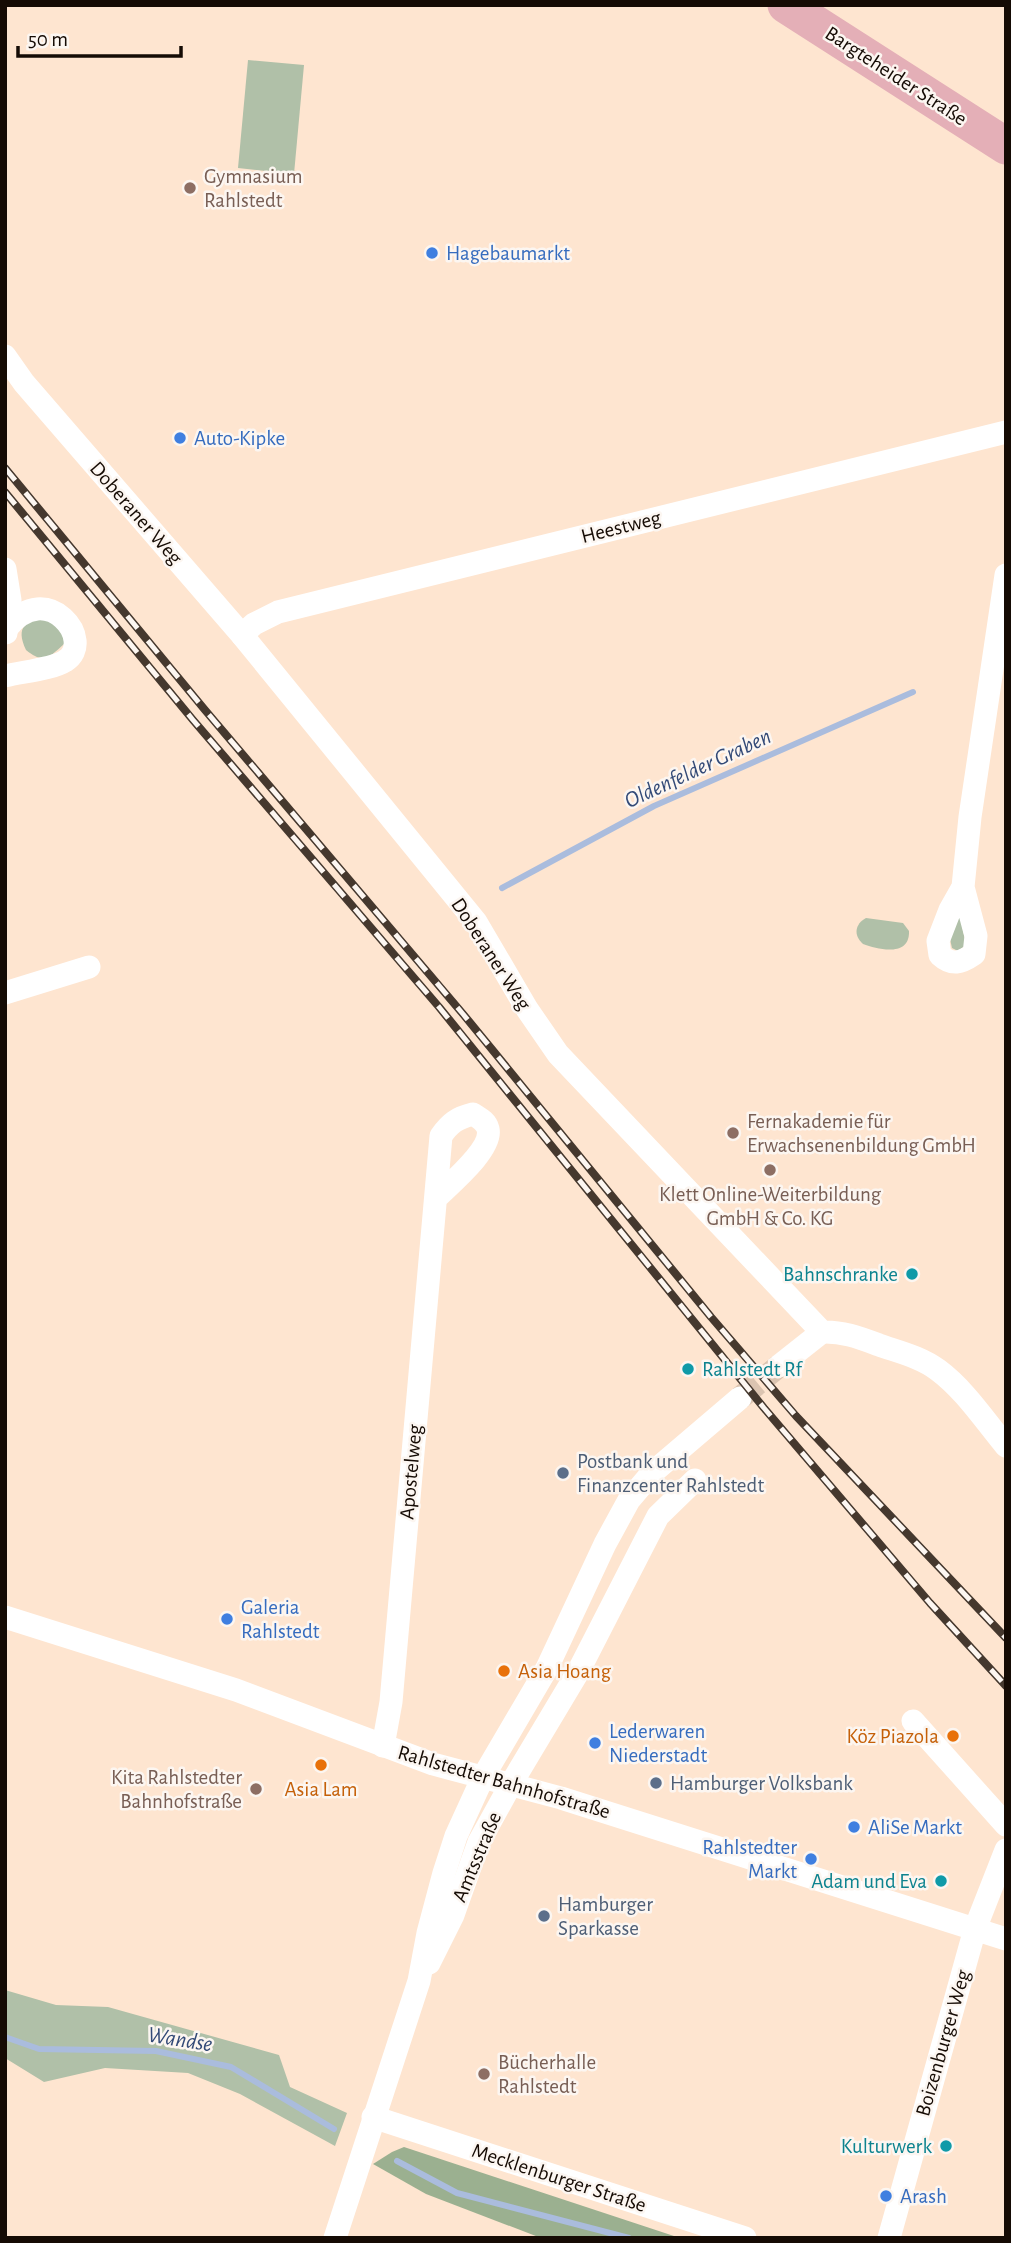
<svg xmlns="http://www.w3.org/2000/svg" width="1011" height="2243" font-family="'Alegreya Sans',sans-serif">
<style>
.green{fill:#b0c0a8}
.forest{fill:#9bb090}
.lines{fill:none;stroke-linecap:round;stroke-linejoin:round}
.stream{stroke:#aabcdd;stroke-width:6}
.street-tunnel{stroke:#dbc4b1;stroke-width:23;stroke-dasharray:23 11;stroke-linecap:butt}
.street{stroke:#fff;stroke-width:23}
.primary{stroke:#e4afb7;stroke-width:37}
.rail-casing{stroke:#45382e;stroke-width:8}
.rail{stroke:#fcf6f1;stroke-width:5;stroke-dasharray:16;stroke-linecap:butt}
.education-dot{fill:#8d6e63;stroke:#fcf6f1;stroke-width:2.5}
.shop-dot{fill:#3f7fe0;stroke:#fcf6f1;stroke-width:2.5}
.culture-dot{fill:#0f9aa8;stroke:#fcf6f1;stroke-width:2.5}
.service-dot{fill:#5c6f8a;stroke:#fcf6f1;stroke-width:2.5}
.food-dot{fill:#e8710a;stroke:#fcf6f1;stroke-width:2.5}
.labels{text-anchor:middle;dominant-baseline:central;stroke-width:5;stroke-linejoin:round;paint-order:stroke}
.street-label{font-size:21px;fill:#150b04;stroke:#fcf6f1}
.education-label{font-size:21px;fill:#785e54;stroke:#fcf6f1;text-anchor:start}
.shop-label{font-size:21px;fill:#366cbe;stroke:#fcf6f1;text-anchor:start}
.culture-label{font-size:21px;fill:#0d838f;stroke:#fcf6f1;text-anchor:end}
.service-label{font-size:21px;fill:#4e5e75;stroke:#fcf6f1;text-anchor:start}
.food-label{font-size:21px;fill:#c56008;stroke:#fcf6f1;text-anchor:start}
.water-label{font-size:23px;font-style:italic;fill:#334a77;stroke:#fcf6f1}
</style>
<rect width="100%" height="100%" fill="#fee5d0"/>
<g class="green">
<path d="M248 60 304 65 294 174 238 168Z"/>
<path d="M47 617 65 634 64 644C49 658 43 664 26 650 15 626 26 621 47 617Z"/>
<path d="M959 910 966 945 958 951 952 948 950 939Z"/>
<path d="M866 918 903 923 909 931C910 957 879 950 863 944 853 935 855 924 866 918Z"/>
<path d="M5 1990 56 2005 108 2007 279 2055 290 2087 347 2113 335 2146 240 2094 188 2073 105 2068 44 2082 5 2058Z"/>
</g>
<path class="forest" d="M404 2147 680 2238H541L426 2194 373 2164 392 2152Z"/>
<g class="lines">
<g class="stream">
<path d="M502 888 654 806 913 692"/>
<path d="M5 2037 39 2049 156 2051 231 2067 334 2129"/>
<path d="M397 2161 457 2193 629 2238"/>
</g>
<path class="street-tunnel" d="M740 1398 779 1366"/>
<g class="street">
<path d="M5 356 24 383 242 635 476 922 527 1009 558 1054 822 1332C842 1331 860 1338 879 1345 899 1352 921 1357 938 1370 965 1390 985 1421 1006 1446"/>
<path d="M5 569 10 600 6 633"/>
<path d="M242 635 254 624 278 612 1006 432"/>
<path d="M5 676C20 672 53 669 65 661 97 642 47 577 7 628"/>
<path d="M963 887 976 936 974 954C961 963 952 966 940 955L938 941 950 910 963 887 970 817 1006 575"/>
<path d="M5 993 89 967"/>
<path d="M779 1366 822 1332"/>
<path d="M5 1617 236 1690 433 1764 561 1798 1006 1939"/>
<path d="M913 1721 1006 1825"/>
<path d="M383 1746 391 1702 441 1136C450 1123 457 1118 473 1114 479 1118 486 1121 488 1129 493 1149 449 1185 436 1198"/>
<path d="M429 1963 453 1915 479 1842 511 1784 578 1672 658 1516 695 1480"/>
<path d="M373 2117 745 2238"/>
<path d="M335 2238 419 1981 428 1933 444 1873 456 1836 483 1777 547 1668 605 1544 629 1500 652 1473 740 1398"/>
<path d="M889 2238 975 1929 1006 1850"/>
</g>
<path class="primary" d="M786 5 1006 146"/>
<g class="rail-casing">
<g id="rail">
<path d="M5 468 205 710 463 1014 711 1317 796 1416 1006 1638"/>
<path d="M5 492 193 720 439 1007 764 1408 930 1603 1006 1686"/>
</g>
</g>
<use href="#rail" class="rail"/>
</g>
<g class="education-dot">
<circle cx="190" cy="188" r="7"/>
<circle cx="733" cy="1133" r="7"/>
<circle cx="770" cy="1170" r="7"/>
<circle cx="256" cy="1789" r="7"/>
<circle cx="484" cy="2074" r="7"/>
</g>
<g class="shop-dot">
<circle cx="432" cy="253" r="7"/>
<circle cx="180" cy="438" r="7"/>
<circle cx="227" cy="1619" r="7"/>
<circle cx="595" cy="1743" r="7"/>
<circle cx="854" cy="1827" r="7"/>
<circle cx="811" cy="1859" r="7"/>
<circle cx="886" cy="2196" r="7"/>
</g>
<g class="culture-dot">
<circle cx="912" cy="1274" r="7"/>
<circle cx="688" cy="1369" r="7"/>
<circle cx="941" cy="1881" r="7"/>
<circle cx="946" cy="2146" r="7"/>
</g>
<g class="service-dot">
<circle cx="563" cy="1473" r="7"/>
<circle cx="656" cy="1783" r="7"/>
<circle cx="544" cy="1916" r="7"/>
</g>
<g class="food-dot">
<circle cx="504" cy="1671" r="7"/>
<circle cx="953" cy="1736" r="7"/>
<circle cx="321" cy="1765" r="7"/>
</g>
<g class="labels">
<g class="street-label">
<text transform="translate(896 76) rotate(33)">Bargteheider Straße</text>
<text transform="translate(136 513) rotate(49)">Doberaner Weg</text>
<text transform="translate(621 527) rotate(-14)">Heestweg</text>
<text transform="translate(491 954) rotate(57)">Doberaner Weg</text>
<text transform="translate(411 1472) rotate(-85)">Apostelweg</text>
<text transform="translate(504 1782) rotate(16)">Rahlstedter Bahnhofstraße</text>
<text transform="translate(477 1857) rotate(-67)">Amtsstraße</text>
<text transform="translate(943 2043) rotate(-74)">Boizenburger Weg</text>
<text transform="translate(559 2178) rotate(18)">Mecklenburger Straße</text>
</g>
<g class="education-label">
<text x="204" y="176">Gymnasium<tspan x="204" dy="24">Rahlstedt</tspan></text>
<text x="747" y="1121">Fernakademie für<tspan x="747" dy="24">Erwachsenenbildung GmbH</tspan></text>
<text x="770" y="1194" text-anchor="middle">Klett Online-Weiterbildung<tspan x="770" dy="24">GmbH &amp; Co. KG</tspan></text>
<text x="242" y="1777" text-anchor="end">Kita Rahlstedter<tspan x="242" dy="24">Bahnhofstraße</tspan></text>
<text x="498" y="2062">Bücherhalle<tspan x="498" dy="24">Rahlstedt</tspan></text>
</g>
<g class="shop-label">
<text x="446" y="253">Hagebaumarkt</text>
<text x="194" y="438">Auto-Kipke</text>
<text x="241" y="1607">Galeria<tspan x="241" dy="24">Rahlstedt</tspan></text>
<text x="609" y="1731">Lederwaren<tspan x="609" dy="24">Niederstadt</tspan></text>
<text x="868" y="1827">AliSe Markt</text>
<text x="797" y="1847" text-anchor="end">Rahlstedter<tspan x="797" dy="24">Markt</tspan></text>
<text x="900" y="2196">Arash</text>
</g>
<g class="culture-label">
<text x="898" y="1274">Bahnschranke</text>
<text x="702" y="1369" text-anchor="start">Rahlstedt Rf</text>
<text x="927" y="1881">Adam und Eva</text>
<text x="932" y="2146">Kulturwerk</text>
</g>
<g class="service-label">
<text x="577" y="1461">Postbank und<tspan x="577" dy="24">Finanzcenter Rahlstedt</tspan></text>
<text x="670" y="1783">Hamburger Volksbank</text>
<text x="558" y="1904">Hamburger<tspan x="558" dy="24">Sparkasse</tspan></text>
</g>
<g class="food-label">
<text x="518" y="1671">Asia Hoang</text>
<text x="939" y="1736" text-anchor="end">Köz Piazola</text>
<text x="321" y="1789" text-anchor="middle">Asia Lam</text>
</g>
<g class="water-label">
<text transform="translate(698 769) rotate(-25)">Oldenfelder Graben</text>
<text transform="translate(180 2040) rotate(9)">Wandse</text>
</g>
</g>
<rect width="1011" height="2243" fill="none" stroke="#150b04" stroke-width="14"/>
<path d="M18 46v10h163v-10" fill="none" stroke="#150b04" stroke-width="3.5"/>
<text x="28" y="46" font-size="21" fill="#150b04" stroke="#fcf6f1" stroke-width="5" paint-order="stroke">50 m</text>
</svg>
